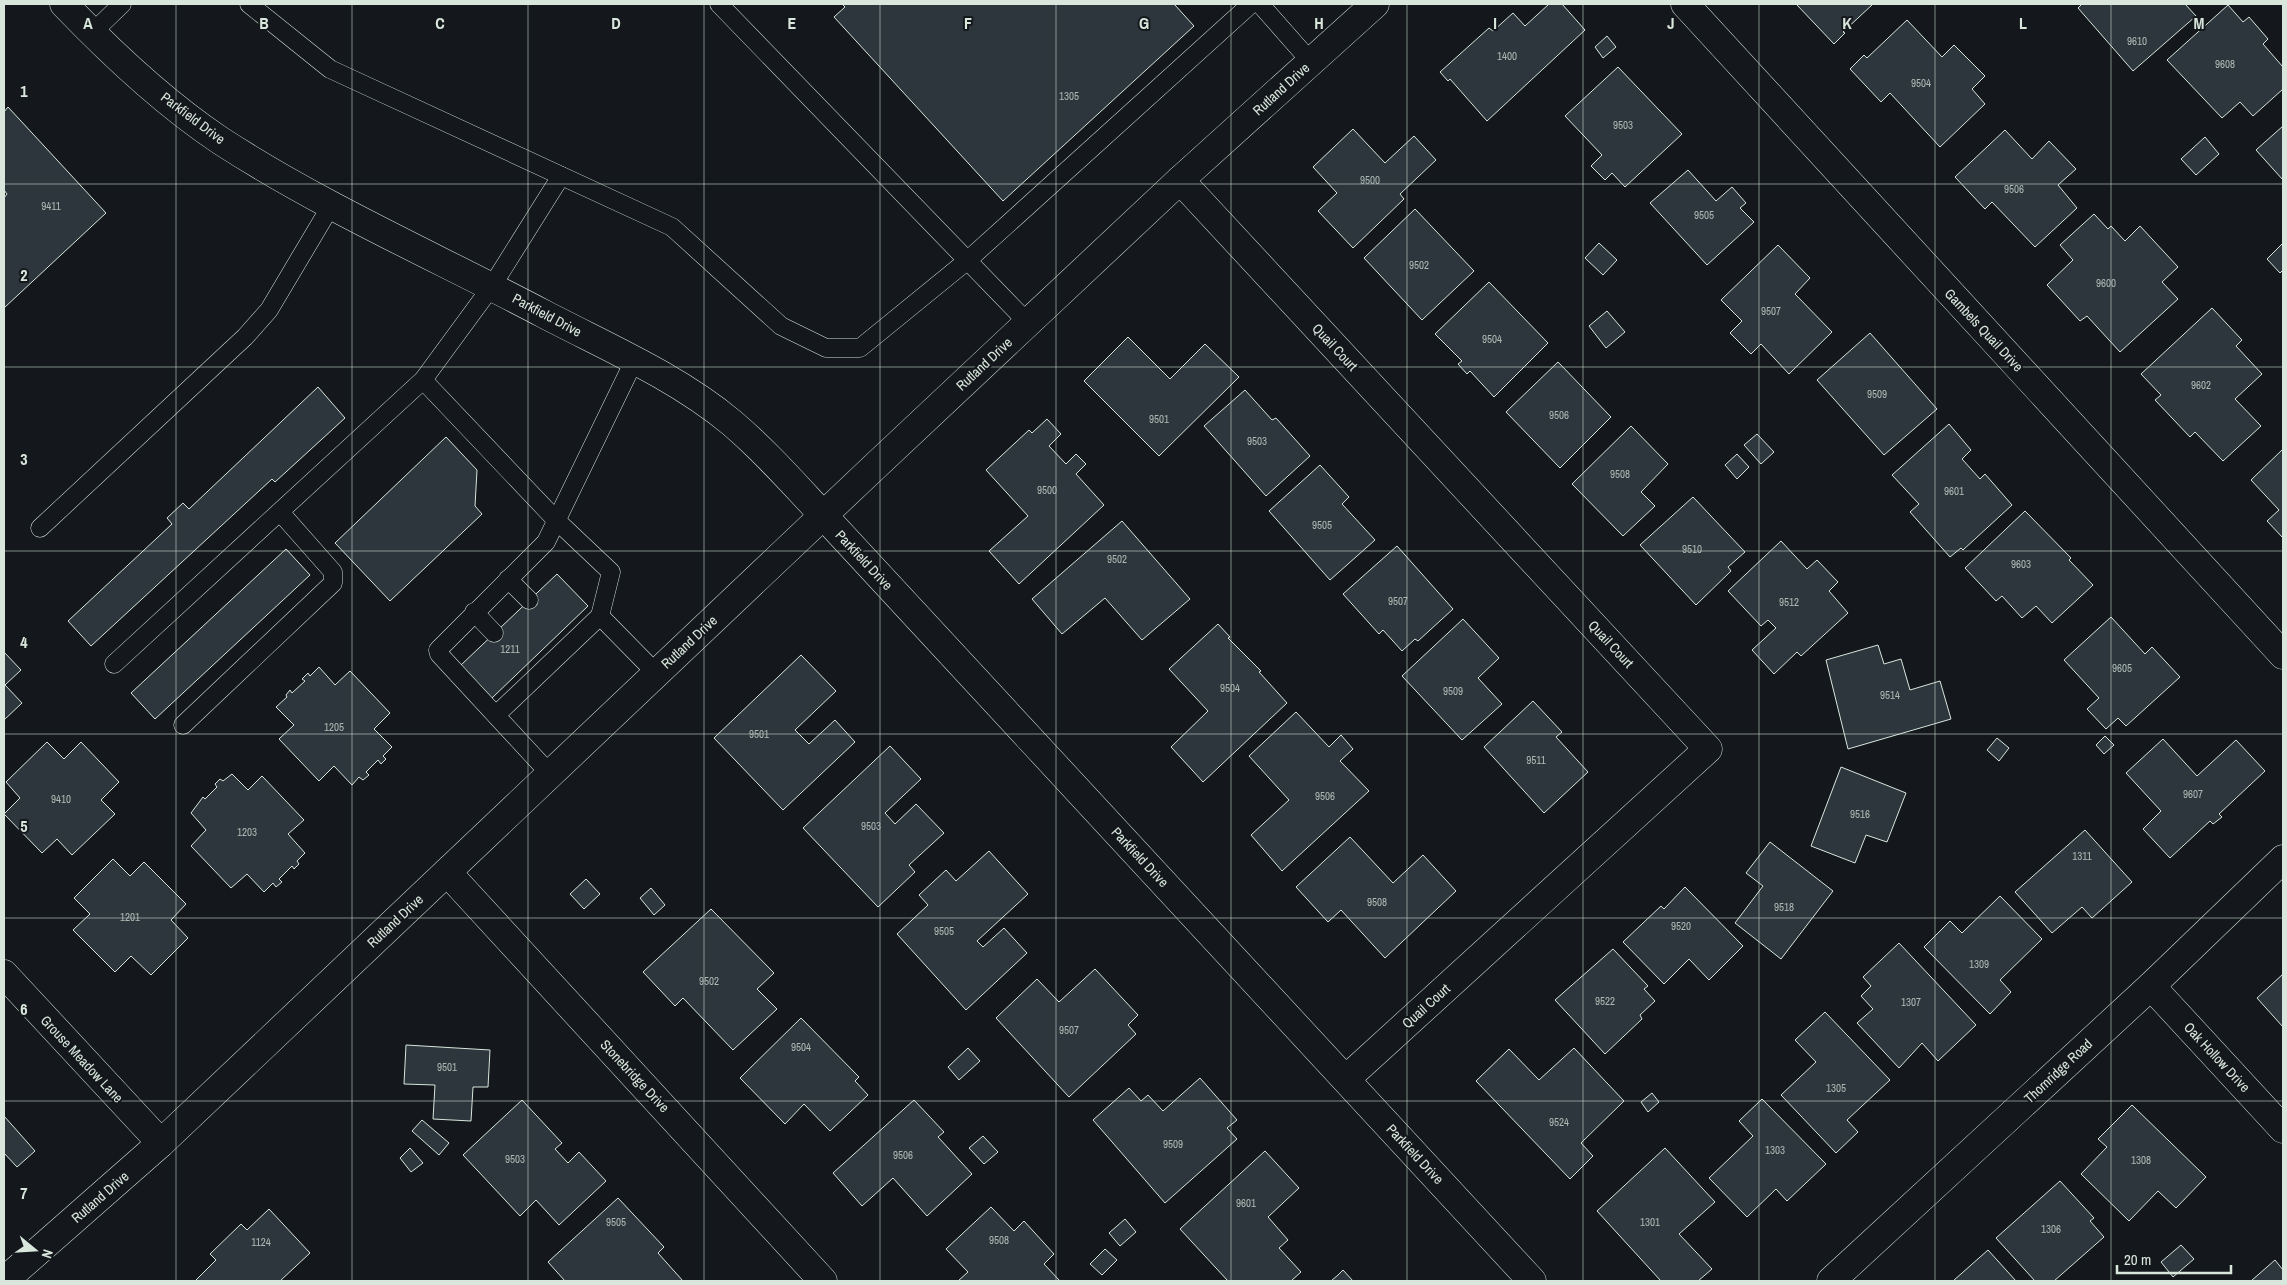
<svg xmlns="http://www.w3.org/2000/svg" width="2287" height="1285" font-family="'Archivo Narrow',sans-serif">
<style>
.building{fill:#2c363c;stroke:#d8e6dc}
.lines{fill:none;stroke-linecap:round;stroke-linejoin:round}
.lane-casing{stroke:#d8e6dc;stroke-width:19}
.street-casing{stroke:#d8e6dc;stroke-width:29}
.secondary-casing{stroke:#d8e6dc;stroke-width:29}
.lane{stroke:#14181c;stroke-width:18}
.street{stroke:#14181c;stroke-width:28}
.secondary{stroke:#14181c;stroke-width:28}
.grid{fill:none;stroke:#d8e6dc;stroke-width:1;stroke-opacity:0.55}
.labels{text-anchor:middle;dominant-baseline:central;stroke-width:4;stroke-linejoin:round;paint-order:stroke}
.number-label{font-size:11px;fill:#adbab4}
.street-label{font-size:14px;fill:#d8e6dc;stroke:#14181c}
.grid-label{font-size:16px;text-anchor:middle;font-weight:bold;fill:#d8e6dc;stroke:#14181c;stroke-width:4;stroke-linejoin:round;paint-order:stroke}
</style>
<rect width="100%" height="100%" fill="#14181c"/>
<g class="building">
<path d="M842 4H1174L1194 26 1003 201 834 17 845 7Z"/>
<path d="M1549 4H1562L1585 30 1487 121 1450 79 1448 81 1440 72 1489 28 1493 31 1513 13 1525 26Z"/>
<path d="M1798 4H1873L1843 32 1845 33 1834 44 1797 5Z"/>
<path d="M2082 4H2185L2196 16 2133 71 2078 8Z"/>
<path d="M2228 5 2243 22 2249 17 2268 39 2263 44 2283 67V89L2253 116 2240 102 2222 118 2167 60Z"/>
<path d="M1907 20 1942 57 1954 45 1985 76 1972 89 1985 104 1940 147 1890 93 1881 102 1850 69 1864 55 1867 58Z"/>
<path d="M1607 36 1616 47 1603 58 1595 47Z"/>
<path d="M1618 67 1682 134 1625 187 1612 173 1605 180 1591 166 1602 155 1565 116Z"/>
<path d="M8 107 106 213 4 308V198L7 194 4 190V112Z"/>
<path d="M2283 126V180L2256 150Z"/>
<path d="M1353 129 1385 163 1414 136 1436 160 1400 194 1404 199 1353 248 1318 211 1337 193 1313 167Z"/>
<path d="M2005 130 2032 159 2049 141 2076 169 2058 185 2077 208 2035 247 1992 202 1985 209 1955 177Z"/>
<path d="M2205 137 2219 154 2196 175 2181 159Z"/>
<path d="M1688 170 1716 201 1732 187 1746 203 1740 208 1754 222 1707 265 1650 203Z"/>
<path d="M1415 209 1474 271 1422 320 1364 258Z"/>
<path d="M2094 214 2108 229 2111 226 2125 241 2140 226 2178 267 2162 282 2178 299 2120 352 2087 316 2080 321 2047 285 2073 260 2060 245Z"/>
<path d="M1599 243 1617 260 1603 275 1585 258Z"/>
<path d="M2283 243V270L2280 273 2267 259Z"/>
<path d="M1778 245 1810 278 1795 294 1832 332 1789 374 1761 344 1751 354 1730 333 1742 321 1721 300Z"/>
<path d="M1489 282 1548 343 1494 397 1470 371 1467 374 1458 364 1462 361 1435 334Z"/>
<path d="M2212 308 2242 340 2236 346 2262 374 2235 399 2261 426 2223 461 2195 432 2190 437 2155 400 2161 395 2141 374Z"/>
<path d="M1607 311 1625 332 1606 348 1589 326Z"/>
<path d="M1870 333 1937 409 1884 455 1817 380Z"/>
<path d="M1128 337 1170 379 1205 344 1239 377 1159 456 1084 381Z"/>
<path d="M1558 362 1611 417 1560 468 1506 412Z"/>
<path d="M318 387 345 418 275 482 272 479 91 646 68 621 172 524 167 518 183 503 189 509Z"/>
<path d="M1245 390 1272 420 1276 418 1310 456 1266 496 1204 426Z"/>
<path d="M1047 419 1061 434 1049 446 1066 464 1076 454 1086 464 1076 474 1104 505 1019 584 989 551 1028 516 986 470 1029 430 1032 433Z"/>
<path d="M1949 424 1971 450 1962 459 1980 479 1985 474 2012 505 1963 550 1961 548 1950 557 1910 512 1919 504 1892 475Z"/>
<path d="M1631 426 1668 464 1641 492 1655 506 1623 536 1572 484Z"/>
<path d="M1757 434 1774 452 1761 464 1744 445Z"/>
<path d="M446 437 477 470 475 506 482 514 390 601 335 543Z"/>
<path d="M2283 449V538L2267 521 2279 510 2251 480Z"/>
<path d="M1737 454 1749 467 1737 479 1725 465Z"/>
<path d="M1320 465 1349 497 1342 504 1375 540 1330 580 1269 511Z"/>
<path d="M1693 497 1745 552 1728 567 1731 571 1696 605 1640 545Z"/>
<path d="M2025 511 2071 558 2069 560 2093 585 2052 623 2036 606 2022 618 2002 596 1996 601 1965 568Z"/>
<path d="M1122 521 1190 599 1142 640 1105 598 1062 634 1032 599Z"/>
<path d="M1781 541 1807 569 1817 560 1838 582 1829 591 1848 613 1801 656 1797 652 1774 674 1752 650 1776 628 1768 620 1761 626 1728 591Z"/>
<path d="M1397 546 1453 609 1418 641 1415 639 1402 651 1383 630 1379 634 1343 594Z"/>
<path d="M286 549 310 575 155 719 131 693Z"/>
<path d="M557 574 588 606 492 698 461 665Z"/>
<path d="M2111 617 2145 654 2152 647 2180 677 2126 726 2118 718 2106 729 2087 709 2099 698 2064 660Z"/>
<path d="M1463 619 1499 658 1478 678 1502 704 1462 740 1402 676Z"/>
<path d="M1218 624 1230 637 1228 638 1261 671 1259 672 1287 703 1203 782 1171 747 1208 711 1169 669Z"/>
<path d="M1878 645 1884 664 1901 659 1910 690 1940 681 1951 719 1848 749 1826 660Z"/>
<path d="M4 652 21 670 5 685 22 703 4 720Z"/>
<path d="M801 655 836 691 795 730 809 744 835 720 855 742 783 810 714 738Z"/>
<path d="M319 667 335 685 350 671 390 713 374 729 392 747 383 756 386 759 381 764 378 760 366 772 369 775 363 780 359 777 352 785 334 766 319 781 279 739 294 725 276 707 287 697 286 695 290 690 292 693 305 681 302 679 308 673 310 676Z"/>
<path d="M1533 701 1562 732 1556 737 1588 772 1544 813 1484 747Z"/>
<path d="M1296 712 1329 747 1341 735 1353 749 1340 761 1369 791 1282 871 1251 835 1289 800 1249 756Z"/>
<path d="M2105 736 2114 745 2104 754 2096 745Z"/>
<path d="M1997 738 2009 748 1999 761 1987 750Z"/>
<path d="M2163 739 2197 776 2236 740 2265 771 2219 814 2222 817 2213 824 2210 821 2170 858 2143 829 2161 811 2126 773Z"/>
<path d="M47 742 64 759 81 742 119 782 101 800 115 814 72 855 57 839 42 853 4 814 20 798 6 782Z"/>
<path d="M890 746 921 779 885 813 895 824 916 804 944 833 909 865 915 872 878 907 803 828Z"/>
<path d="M1841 767 1906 793 1887 842 1866 835 1855 863 1811 846Z"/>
<path d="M232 774 248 790 262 776 304 820 288 834 305 853 297 861 299 864 294 869 292 866 279 879 282 882 276 887 273 883 264 892 247 874 231 888 191 846 206 830 191 813 203 797 205 799 217 787 215 784 220 779 223 781Z"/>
<path d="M2085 830 2132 882 2092 918 2082 907 2052 933 2015 892Z"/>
<path d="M1350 837 1393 883 1423 855 1456 891 1385 958 1341 910 1328 922 1296 887Z"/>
<path d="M1770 842 1833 891 1781 959 1735 923 1763 886 1746 873Z"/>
<path d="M989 851 1028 894 977 941 983 947 1004 928 1027 953 966 1010 897 934 928 905 919 895 946 870 956 881Z"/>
<path d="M113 859 130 876 144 862 186 904 171 920 188 938 151 975 131 956 115 972 73 930 90 914 74 898Z"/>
<path d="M586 879 600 894 584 909 570 894Z"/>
<path d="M1685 887 1743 946 1709 980 1689 959 1664 984 1623 942 1661 906 1664 909Z"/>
<path d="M651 888 665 905 654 915 640 898Z"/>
<path d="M2000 896 2042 939 2000 980 2011 992 1990 1014 1924 947 1950 921 1962 933Z"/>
<path d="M711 909 774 973 757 989 777 1009 733 1050 683 998 675 1006 643 972Z"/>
<path d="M1899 943 1976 1025 1938 1061 1922 1043 1899 1068 1857 1023 1873 1009 1861 996 1871 986 1863 977Z"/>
<path d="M1613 949 1648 986 1644 989 1655 1001 1640 1015 1642 1019 1605 1054 1555 1000Z"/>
<path d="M1095 969 1138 1015 1128 1025 1136 1034 1069 1097 996 1018 1037 979 1059 1002Z"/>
<path d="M2283 974V1027L2257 998Z"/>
<path d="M1825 1012 1890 1080 1847 1120 1858 1132 1836 1153 1781 1095 1816 1062 1795 1040Z"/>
<path d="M801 1018 859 1077 855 1081 868 1095 830 1131 804 1104 785 1124 740 1078Z"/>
<path d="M406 1045 490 1050 488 1087H473L471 1121 433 1119 435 1085 404 1084Z"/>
<path d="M968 1048 980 1061 959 1080 948 1067Z"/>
<path d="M1574 1048 1624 1101 1581 1143 1593 1156 1570 1179 1476 1081 1509 1049 1539 1080Z"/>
<path d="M1200 1078 1237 1120 1227 1128 1237 1139 1165 1203 1093 1120 1129 1088 1141 1101 1148 1095 1163 1111Z"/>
<path d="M1652 1093 1659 1102 1648 1112 1641 1102Z"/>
<path d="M1762 1099 1826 1164 1787 1201 1776 1189 1747 1217 1709 1178 1753 1136 1739 1121Z"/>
<path d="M522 1100 562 1143 555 1149 568 1163 579 1152 606 1181 559 1225 536 1200 520 1216 463 1155Z"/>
<path d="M914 1100 944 1132 938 1137 972 1174 927 1216 893 1178 862 1206 833 1173Z"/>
<path d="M2132 1105 2206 1177 2176 1208 2158 1191 2129 1221 2081 1174 2107 1147 2098 1139Z"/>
<path d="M4 1116 35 1151 17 1167 4 1153Z"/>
<path d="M422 1120 449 1143 439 1155 412 1131Z"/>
<path d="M983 1136 998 1152 984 1164 969 1148Z"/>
<path d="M410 1148 423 1163 411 1172 400 1158Z"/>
<path d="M1665 1148 1715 1202 1679 1234 1712 1269 1698 1281H1661L1597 1211Z"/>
<path d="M1265 1151 1299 1188 1268 1217 1288 1240 1279 1248 1301 1272 1291 1281H1228L1180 1229Z"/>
<path d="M2060 1181 2094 1218 2090 1221 2104 1237 2054 1281H2035L1996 1238Z"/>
<path d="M618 1198 664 1247 658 1253 683 1281H565L548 1262Z"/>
<path d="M991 1207 1014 1231 1024 1221 1054 1254 1044 1264 1060 1281H958L968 1272 946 1249Z"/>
<path d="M269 1209 310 1253 280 1281H195L216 1260 210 1254 241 1224 247 1230Z"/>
<path d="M1125 1219 1136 1232 1120 1246 1109 1233Z"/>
<path d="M2181 1245 2194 1259 2173 1277 2161 1262Z"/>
<path d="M1105 1249 1117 1260 1102 1275 1090 1264Z"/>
<path d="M1988 1250 2016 1281H1953Z"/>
<path d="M2275 1260 2283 1270V1281H2251Z"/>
<path d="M1343 1270 1353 1281H1331L1338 1275Z"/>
</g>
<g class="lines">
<g class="lane-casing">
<g id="lane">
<path d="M249 4 330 69 672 227 781 326 826 348H860L968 260 1251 4"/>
<path d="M719 4 1028 323"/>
<path d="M1260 4 1311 62"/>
<path d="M92 33 122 4"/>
<path d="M423 380 556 520 611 572 600 616 656 673"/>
<path d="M40 528 245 337 269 310 332 204"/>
<path d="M508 579 529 600"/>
<path d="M474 612 494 633"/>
<path d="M114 664 423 380 492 286 561 176"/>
<path d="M496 715 600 616"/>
<path d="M183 725 333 583V572L280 512"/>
<path d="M550 774 439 654 438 650 546 542 634 361"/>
</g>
</g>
<g class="street-casing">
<g id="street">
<path d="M1685 4 2283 655"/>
<path d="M1180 180 1708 749 1346 1079"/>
<path d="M447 872 823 1281"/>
<path d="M4 974 161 1143"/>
<path d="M2151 986 2283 1129"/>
<path d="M1831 1281 2151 986 2283 859"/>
</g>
</g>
<g class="secondary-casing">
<g id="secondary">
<path d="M64 4C111 53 164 103 221 141 323 207 436 257 544 314 607 347 677 377 732 423 765 451 794 484 823 515L1532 1281"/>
<path d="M4 1281 161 1143 870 471 1180 180 1375 4"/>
</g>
</g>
<use href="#lane" class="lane"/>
<use href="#street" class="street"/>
<use href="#secondary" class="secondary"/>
</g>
<path class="grid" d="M176 4V1281M352 4V1281M528 4V1281M704 4V1281M880 4V1281M1056 4V1281M1231 4V1281M1407 4V1281M1583 4V1281M1759 4V1281M1935 4V1281M2111 4V1281M4 184H2283M4 367H2283M4 551H2283M4 734H2283M4 918H2283M4 1101H2283"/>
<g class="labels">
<g class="number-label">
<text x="2137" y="41">9610</text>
<text x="1507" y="56">1400</text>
<text x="2225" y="64">9608</text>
<text x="1921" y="83">9504</text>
<text x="1069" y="96">1305</text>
<text x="1623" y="125">9503</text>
<text x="1370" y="180">9500</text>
<text x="2014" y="189">9506</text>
<text x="51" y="206">9411</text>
<text x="1704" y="215">9505</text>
<text x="1419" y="265">9502</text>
<text x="2106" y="283">9600</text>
<text x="1771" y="311">9507</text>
<text x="1492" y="339">9504</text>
<text x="2201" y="385">9602</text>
<text x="1877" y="394">9509</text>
<text x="1559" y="415">9506</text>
<text x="1159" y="419">9501</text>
<text x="1257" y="441">9503</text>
<text x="1620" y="474">9508</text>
<text x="1047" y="490">9500</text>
<text x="1954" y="491">9601</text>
<text x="1322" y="525">9505</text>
<text x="1692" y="549">9510</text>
<text x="1117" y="559">9502</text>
<text x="2021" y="564">9603</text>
<text x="1398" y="601">9507</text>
<text x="1789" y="602">9512</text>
<text x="510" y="649">1211</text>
<text x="2122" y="668">9605</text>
<text x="1230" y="688">9504</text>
<text x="1453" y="691">9509</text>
<text x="1890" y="695">9514</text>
<text x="334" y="727">1205</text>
<text x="759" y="734">9501</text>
<text x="1536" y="760">9511</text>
<text x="2193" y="794">9607</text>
<text x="1325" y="796">9506</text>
<text x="61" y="799">9410</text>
<text x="1860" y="814">9516</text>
<text x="871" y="826">9503</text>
<text x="247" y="832">1203</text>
<text x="2082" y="856">1311</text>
<text x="1377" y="902">9508</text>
<text x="1784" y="907">9518</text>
<text x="130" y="917">1201</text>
<text x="1681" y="926">9520</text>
<text x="944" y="931">9505</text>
<text x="1979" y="964">1309</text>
<text x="709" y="981">9502</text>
<text x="1605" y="1001">9522</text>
<text x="1911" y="1002">1307</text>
<text x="1069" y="1030">9507</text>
<text x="801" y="1047">9504</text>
<text x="447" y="1067">9501</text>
<text x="1836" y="1088">1305</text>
<text x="1559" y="1122">9524</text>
<text x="1173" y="1144">9509</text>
<text x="1775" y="1150">1303</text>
<text x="903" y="1155">9506</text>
<text x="515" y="1159">9503</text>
<text x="2141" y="1160">1308</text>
<text x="1246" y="1203">9601</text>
<text x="616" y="1222">9505</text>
<text x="1650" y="1222">1301</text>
<text x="2051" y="1229">1306</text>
<text x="999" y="1240">9508</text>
<text x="261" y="1242">1124</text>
</g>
<g class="street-label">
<text transform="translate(1281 89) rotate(-42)">Rutland Drive</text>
<text transform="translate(193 118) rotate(37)">Parkfield Drive</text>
<text transform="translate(547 315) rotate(28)">Parkfield Drive</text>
<text transform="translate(1984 330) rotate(47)">Gambels Quail Drive</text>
<text transform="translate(1335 347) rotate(47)">Quail Court</text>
<text transform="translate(984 364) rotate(-43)">Rutland Drive</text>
<text transform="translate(864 560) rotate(47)">Parkfield Drive</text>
<text transform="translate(689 642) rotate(-43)">Rutland Drive</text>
<text transform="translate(1611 644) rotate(47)">Quail Court</text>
<text transform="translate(1140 857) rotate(47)">Parkfield Drive</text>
<text transform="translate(395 921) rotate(-43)">Rutland Drive</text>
<text transform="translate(1426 1006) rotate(-42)">Quail Court</text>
<text transform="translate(2217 1057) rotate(47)">Oak Hollow Drive</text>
<text transform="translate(82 1059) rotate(47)">Grouse Meadow Lane</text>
<text transform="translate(2058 1071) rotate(-43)">Thornridge Road</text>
<text transform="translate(635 1076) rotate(47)">Stonebridge Drive</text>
<text transform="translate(1415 1154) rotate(47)">Parkfield Drive</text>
<text transform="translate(100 1197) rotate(-41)">Rutland Drive</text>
</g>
</g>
<g class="grid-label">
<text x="88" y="29">A</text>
<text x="264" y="29">B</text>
<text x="440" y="29">C</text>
<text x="616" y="29">D</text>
<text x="792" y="29">E</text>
<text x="968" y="29">F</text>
<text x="1144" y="29">G</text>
<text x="1319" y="29">H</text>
<text x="1495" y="29">I</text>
<text x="1671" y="29">J</text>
<text x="1847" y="29">K</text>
<text x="2023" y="29">L</text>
<text x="2199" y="29">M</text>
<text x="24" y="97">1</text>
<text x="24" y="281">2</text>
<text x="24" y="465">3</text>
<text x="24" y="648">4</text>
<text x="24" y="832">5</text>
<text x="24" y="1015">6</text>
<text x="24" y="1199">7</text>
</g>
<rect width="2287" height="1285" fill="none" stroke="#d8e6dc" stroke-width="10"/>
<g transform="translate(35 1250) rotate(108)" stroke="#14181c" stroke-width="4" paint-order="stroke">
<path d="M0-4L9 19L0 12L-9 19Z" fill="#d8e6dc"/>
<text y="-8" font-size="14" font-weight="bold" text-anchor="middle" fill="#d8e6dc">N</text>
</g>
<path d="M2117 1265v8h114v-8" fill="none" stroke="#d8e6dc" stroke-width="2.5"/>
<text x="2124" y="1265" font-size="15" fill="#d8e6dc" stroke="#14181c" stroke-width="4" paint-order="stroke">20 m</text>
</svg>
